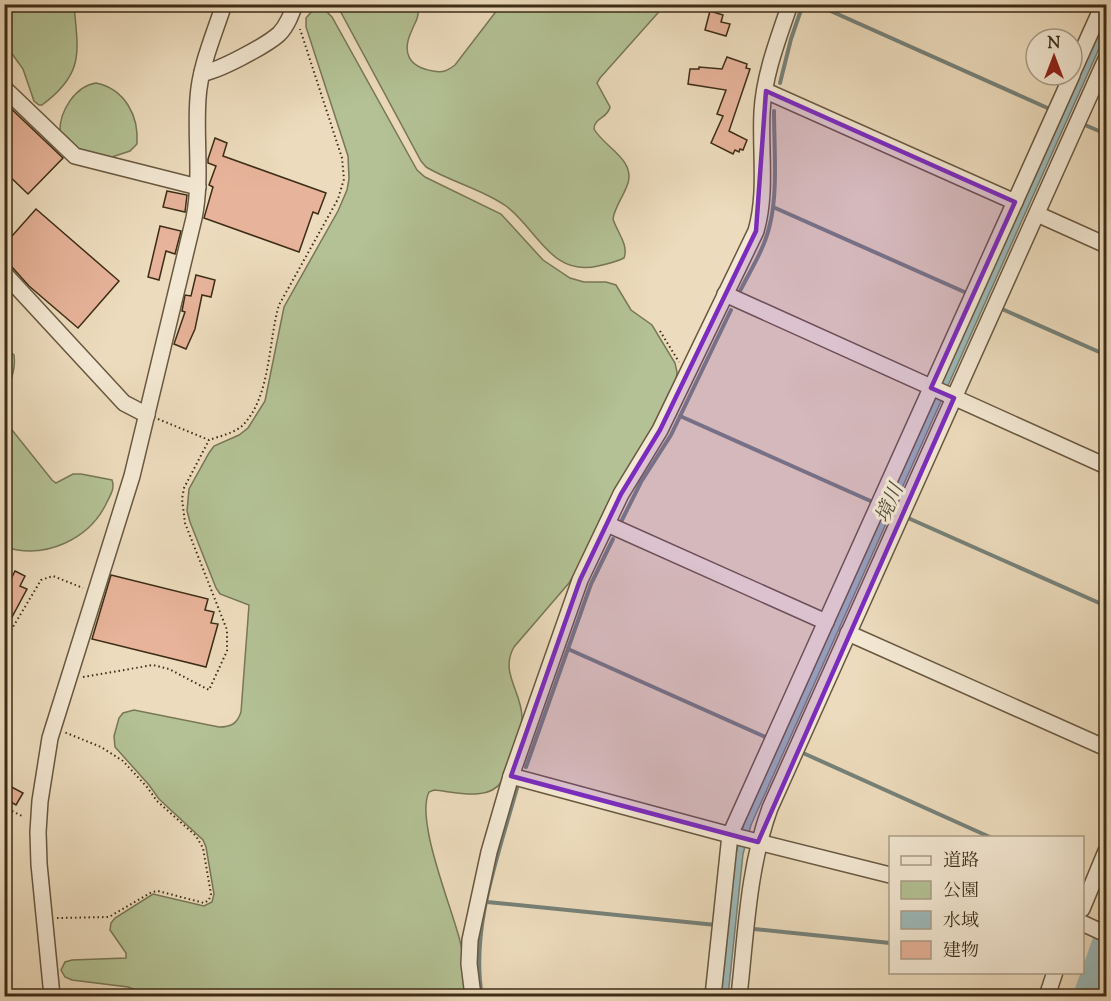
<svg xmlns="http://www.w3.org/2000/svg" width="1111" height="1001" font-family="'Sorts Mill Goudy','Noto Serif JP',serif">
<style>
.green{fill:#b3c194;stroke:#787756;stroke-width:1.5}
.water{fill:#9cb9ba;stroke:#768179;stroke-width:1.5}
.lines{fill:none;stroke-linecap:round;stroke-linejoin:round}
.stream{stroke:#768179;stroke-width:4}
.river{stroke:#9cb9ba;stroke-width:22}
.building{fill:#e7b39a;stroke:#3d2d17;stroke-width:1.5}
.minor-casing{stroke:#695840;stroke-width:18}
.path{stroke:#3d2d17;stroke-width:2;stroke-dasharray:1.5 3;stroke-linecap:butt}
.minor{stroke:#f3e8d3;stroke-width:15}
.marked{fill:#7b2cbf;fill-opacity:0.2;stroke:#7b2cbf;stroke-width:4.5;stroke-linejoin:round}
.labels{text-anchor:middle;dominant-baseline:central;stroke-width:6;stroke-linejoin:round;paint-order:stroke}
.water-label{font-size:20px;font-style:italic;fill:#555040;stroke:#f3e8d3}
</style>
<rect width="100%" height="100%" fill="#ecdbbc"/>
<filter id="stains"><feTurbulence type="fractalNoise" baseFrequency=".00333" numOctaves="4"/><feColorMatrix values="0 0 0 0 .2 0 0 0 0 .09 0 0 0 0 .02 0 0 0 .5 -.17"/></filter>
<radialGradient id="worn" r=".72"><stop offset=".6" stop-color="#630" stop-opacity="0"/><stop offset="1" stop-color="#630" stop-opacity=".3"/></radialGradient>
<g class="green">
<path d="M5 4 74 5C78 52 85 73 42 105H39L34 101 23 69 5 44Z"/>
<path d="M337 5H413C416 7 418 8 418 12 419 18 414 24 412 30 401 53 409 67 433 71 443 73 447 71 455 65L501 5H665L600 78 597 83 610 107C608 118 594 118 594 129 604 147 635 159 628 183 624 196 615 206 613 219 617 232 629 245 624 258 616 262 607 264 598 266 551 277 537 229 506 206 482 189 451 182 426 167L421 161Z"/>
<path d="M324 9 332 17 417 170 425 177 501 214 543 260 570 278 584 282H606L616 285 631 310 652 325 675 363 677 372 676 381 654 427 577 570 569 583 514 647C499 673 523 693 522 719 521 739 509 762 502 781 489 802 456 792 434 790L429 792C415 820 452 908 460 941 465 959 465 978 467 996H141L136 990 128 987 72 980 65 977 61 970 65 962 72 960 126 958V953L110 930 111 923 115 918 153 894 204 906 212 902 214 894 206 847 203 840 159 799 149 785 115 747 114 736 119 718 123 713 134 710 219 727C231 727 237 724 241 712L249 605 220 594 216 588 190 522 187 511 189 489 209 453 214 446 239 435 248 428 265 401 284 307 338 211 347 190 349 179 348 156 306 27V18L313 10Z"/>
<path d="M96 83C125 89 139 116 137 144L130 151 109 158 78 151 60 132C59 112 75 86 96 83Z"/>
<path d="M5 350H8L14 355C16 369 11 381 5 394Z"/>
<path d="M4 420 52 480 56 483 73 474H81L112 480C115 488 111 494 107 502 90 539 45 560 5 547Z"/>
</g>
<path class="water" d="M1106 16V33L751 825 743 854 728 996H721L736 853 744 823Z"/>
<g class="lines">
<g class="stream">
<path d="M815 4 1052 110"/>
<path d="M780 83 791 39 803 4"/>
<path d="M1085 125 1106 134"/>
<path d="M773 207 969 294"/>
<path d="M739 293C750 271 765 248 770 224 778 193 774 145 774 111"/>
<path d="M1002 309 1106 355"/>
<path d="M680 416 875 503"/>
<path d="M908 518 1106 606"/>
<path d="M622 520 641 482 671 435 731 310"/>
<path d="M568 649 770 739"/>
<path d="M803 753 992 838"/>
<path d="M526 767 591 584 613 539"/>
<path d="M487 902 716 925"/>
<path d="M754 929 890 943"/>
<path d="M482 996C470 929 499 853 517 788"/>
</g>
<path class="river" d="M1084 996 1106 934"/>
</g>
<g class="building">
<path d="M710 11 723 15 721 22 730 24 726 36 705 30Z"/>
<path d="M727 57 747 64 746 68 750 69 729 131 747 140 743 150 740 149 739 152 735 150 733 154 711 143 723 116 717 114 726 90 688 84 690 69H699V67L722 69Z"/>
<path d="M4 102 63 158 28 194 4 171Z"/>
<path d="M215 138 227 143 223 156 326 193 318 214 313 212 299 252 204 218 213 187 209 185 216 166 208 163V159Z"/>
<path d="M167 191 187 195 185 212 163 207Z"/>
<path d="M36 209 119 281 78 328 29 286 11 266 4 264V245Z"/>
<path d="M160 226 181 231 175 254 166 251 159 280 148 277Z"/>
<path d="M196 275 215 280 211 297 202 295 195 329 186 349 174 344 185 312 182 311 185 295 191 296Z"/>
<path d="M15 571 25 576 20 586 27 589 4 632V578L10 581Z"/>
<path d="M111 575 208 599 205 610 214 612 211 623 218 624 206 667 92 639Z"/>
<path d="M4 783 23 793 16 805 4 798Z"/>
</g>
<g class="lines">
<g class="minor-casing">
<g id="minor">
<path d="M202 73C217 72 267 45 279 34 287 26 291 15 295 4"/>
<path d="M1072 74 1103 5"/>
<path d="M4 88 75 156 198 187"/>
<path d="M766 91 1015 202"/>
<path d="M1037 214 1106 245"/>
<path d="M4 273 124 403 147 415"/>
<path d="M725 294 1106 466"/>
<path d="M607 524 826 622"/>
<path d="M848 633 1106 748"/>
<path d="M511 776 730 835 890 875"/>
<path d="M1082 909 1106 851"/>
<path d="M1082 923 1106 934"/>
<path d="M52 996 39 864 38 832 40 801 50 738 132 476 194 218C202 179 195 138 198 98 200 66 214 35 224 4"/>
<path d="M473 996 469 964 470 940 489 852 511 776 580 580 621 494 660 430 756 231C767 193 760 151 762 112 764 75 778 39 790 4"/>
<path d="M713 996 730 835 1072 75"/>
<path d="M739 996C746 934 748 868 770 808L1106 59"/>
<path d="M1047 996 1055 972"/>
</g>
</g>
<g class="path">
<path d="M660 331 679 362"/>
<path d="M158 419 209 440C220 436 235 433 243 425 271 396 268 342 279 305L338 199 344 179 342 158 300 29"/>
<path d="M4 642 41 580 53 576 83 588"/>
<path d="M83 677 153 665 169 669 209 690 227 651V630L185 523 182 499 184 488 209 440"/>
<path d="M4 807 24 817"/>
<path d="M57 918 109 917 152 892 158 891 204 903 209 900 211 894 203 848 196 836 157 801 147 787 123 761 101 747 64 732"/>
<path d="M4 989 25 996"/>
</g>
<use href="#minor" class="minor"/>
</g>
<path class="marked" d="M766 91 1015 202 931 388 954 398 758 842 511 776 580 580 621 494 660 430 756 231Z"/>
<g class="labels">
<g class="water-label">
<text transform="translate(891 504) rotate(-66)">境川</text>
</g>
</g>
<rect width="1111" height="1001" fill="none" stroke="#ecdbbc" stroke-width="24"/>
<rect x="6" y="6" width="1099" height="989" fill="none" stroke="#3d2d17" stroke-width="3"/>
<rect x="12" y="12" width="1087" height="977" fill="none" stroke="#3d2d17" stroke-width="1.5"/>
<rect x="889" y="836" width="195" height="138" fill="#f3e8d3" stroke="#aa9d88" stroke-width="1.5"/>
<rect x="901" y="856" width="30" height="9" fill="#f3e8d3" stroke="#aa9d88" stroke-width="1.5"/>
<text x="943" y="866" font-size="18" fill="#3d2d17">道路</text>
<rect x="901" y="881" width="30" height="18" fill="#b3c194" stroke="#aa9d88" stroke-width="1.5"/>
<text x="943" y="896" font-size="18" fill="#3d2d17">公園</text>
<rect x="901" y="911" width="30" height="18" fill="#9cb9ba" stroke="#aa9d88" stroke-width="1.5"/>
<text x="943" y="926" font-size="18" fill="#3d2d17">水域</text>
<rect x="901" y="941" width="30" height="18" fill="#e7b39a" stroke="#aa9d88" stroke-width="1.5"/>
<text x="943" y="956" font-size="18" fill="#3d2d17">建物</text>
<g transform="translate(1054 57)"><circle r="28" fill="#f3e8d3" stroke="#aa9d88" stroke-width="1.5"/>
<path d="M0-4.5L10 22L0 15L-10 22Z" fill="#8f2418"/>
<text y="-9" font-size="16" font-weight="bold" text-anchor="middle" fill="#3d2d17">N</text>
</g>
<rect width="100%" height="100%" filter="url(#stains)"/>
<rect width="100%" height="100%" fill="url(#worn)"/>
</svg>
